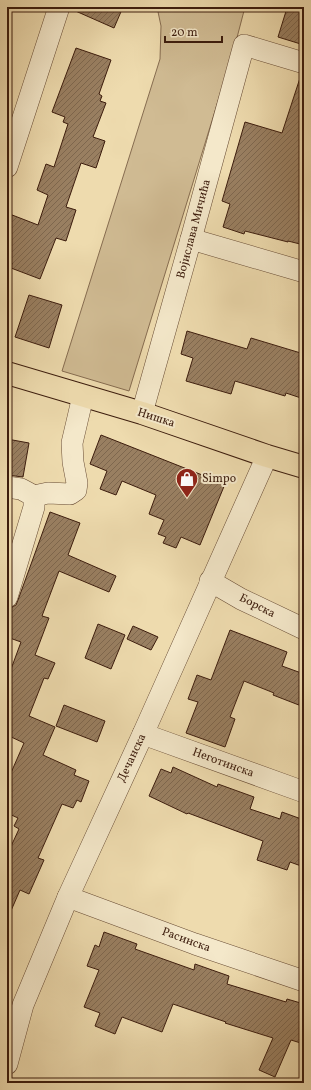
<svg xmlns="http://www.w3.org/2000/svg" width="311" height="1090" font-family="Vollkorn,serif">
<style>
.grass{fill:#d0bb93;stroke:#866c50}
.building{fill:url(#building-hatch);stroke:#3c1c0d}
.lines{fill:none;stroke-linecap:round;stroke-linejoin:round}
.minor-casing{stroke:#684c35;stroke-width:22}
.major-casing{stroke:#3c1c0d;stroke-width:24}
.minor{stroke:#f4e8ca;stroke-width:21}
.major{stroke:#eedbae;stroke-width:22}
.labels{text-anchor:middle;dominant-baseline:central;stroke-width:4;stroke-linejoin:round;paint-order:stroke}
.street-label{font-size:12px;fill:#3c1c0d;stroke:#f4e8ca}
.poi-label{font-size:12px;fill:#3c1c0d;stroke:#f4e8ca;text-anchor:start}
</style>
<defs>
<pattern id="building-hatch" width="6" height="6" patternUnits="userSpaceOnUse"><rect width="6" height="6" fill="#997f61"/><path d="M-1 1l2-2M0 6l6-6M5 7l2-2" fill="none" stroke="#7e674e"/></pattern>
</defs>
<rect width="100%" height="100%" fill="#eedbae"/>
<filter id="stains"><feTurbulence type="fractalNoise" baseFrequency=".005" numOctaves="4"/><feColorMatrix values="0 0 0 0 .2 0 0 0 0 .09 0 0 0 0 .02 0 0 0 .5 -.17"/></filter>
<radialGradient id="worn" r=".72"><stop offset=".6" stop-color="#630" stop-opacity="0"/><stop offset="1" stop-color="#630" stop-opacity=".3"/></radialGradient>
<path class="grass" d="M157 7H245L234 49 129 391 62 371 160 59 161 26Z"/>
<g class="building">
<path d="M71 7H123L114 28 71 9Z"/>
<path d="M287 8 304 13V45L278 37Z"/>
<path d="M76 48 111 60 99 94 102 96 100 101 106 103 93 137 105 141 96 168 81 163 66 207 76 210 66 241 56 238 40 279 11 268 12 263 7 261V242L11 231 7 229V213L38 225 48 195 37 190 46 164 54 167 68 124 63 122 65 117 52 112Z"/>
<path d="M301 75H304V245L288 241V242L245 231 244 234 223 227 230 204 222 201 245 122 282 133Z"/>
<path d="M29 295 62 305 49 348 15 337Z"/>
<path d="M187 331 247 349 251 338 304 354V399L286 393 285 396 235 381 231 394 186 381 193 358 181 354Z"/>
<path d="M101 435 225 484 200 545 181 537 176 548 163 543 166 537 158 534 164 520 149 514 156 495 122 481 116 495 100 489 107 471 90 464Z"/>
<path d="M7 439 29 443 23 477 7 475Z"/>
<path d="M50 512 80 523 68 555 116 576 109 592 59 571 42 616 49 618 35 655 55 663 48 679 44 678 29 716 55 727 43 755 76 770 74 775 89 781 81 802 77 800 73 808 62 804 38 858 44 860 29 894 20 890 7 920V855L19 829 14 826 18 818 7 813V782L24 743 7 735V680L21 642 7 637V621L12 607 16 605 18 600Z"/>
<path d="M98 624 125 635 111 669 85 658Z"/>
<path d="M133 626 158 637 151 650 127 639Z"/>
<path d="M230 630 287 652 282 666 304 674V707L273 695 274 693 244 681 230 717 235 719 225 747 186 733 198 702 188 699 197 675 211 680Z"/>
<path d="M64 705 105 721 97 742 56 726Z"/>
<path d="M173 767 217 787 218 784 254 797 250 809 280 819 282 812 304 820V867L290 862 287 870 257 860 263 841 188 813 187 814 149 796 161 769 171 773Z"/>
<path d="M104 932 137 944 135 949 194 970 195 964 229 976 227 984 286 1002 287 999 304 1004V1044L291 1040 275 1077 259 1070 273 1038 225 1023 226 1022 173 1004 162 1032 122 1017 115 1034 95 1026 100 1013 84 1007 99 970 87 966 95 945 99 947Z"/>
</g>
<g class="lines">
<g class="minor-casing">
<g id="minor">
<path d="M7 167 59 7"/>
<path d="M191 239 304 272"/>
<path d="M142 413 191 239 244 45 304 63"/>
<path d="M7 487 21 489 34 496V507L7 597"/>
<path d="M34 496 48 493 70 494 76 490 77 483 73 462 72 443 83 396"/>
<path d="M210 581 241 599 304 629"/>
<path d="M143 734 304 792"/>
<path d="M68 897 195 944 304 981"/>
<path d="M7 1064 23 1005 68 897 143 734 267 456"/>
</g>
</g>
<g class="major-casing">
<path id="major" d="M7 373 142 413 267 456 304 467"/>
</g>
<use href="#minor" class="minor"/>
<use href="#major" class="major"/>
</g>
<defs>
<g id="shop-pin" transform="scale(1.15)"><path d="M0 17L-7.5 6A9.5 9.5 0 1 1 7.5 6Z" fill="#8f2418" stroke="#f4e8ca"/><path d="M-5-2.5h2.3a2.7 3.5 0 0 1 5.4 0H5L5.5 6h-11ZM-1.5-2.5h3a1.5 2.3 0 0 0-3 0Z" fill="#fff"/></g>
</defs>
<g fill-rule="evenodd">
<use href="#shop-pin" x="187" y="479"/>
</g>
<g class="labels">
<g class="street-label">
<text transform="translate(194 229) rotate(-75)">Војислава Мичића</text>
<text transform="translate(156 418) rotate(18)">Нишка</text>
<text transform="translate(257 606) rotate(27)">Борска</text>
<text transform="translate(132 758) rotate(-65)">Дечанска</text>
<text transform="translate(223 763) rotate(20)">Неготинска</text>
<text transform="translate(186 940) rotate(20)">Расинска</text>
</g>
<g class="poi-label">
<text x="202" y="479">Simpo</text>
</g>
</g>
<rect width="311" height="1090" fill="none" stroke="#eedbae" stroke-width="24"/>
<rect x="8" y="8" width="295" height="1074" fill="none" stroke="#3c1c0d" stroke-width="2"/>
<rect x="12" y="12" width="287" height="1066" fill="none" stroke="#3c1c0d"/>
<path d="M165 36v6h57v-6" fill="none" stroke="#3c1c0d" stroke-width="2"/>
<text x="171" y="36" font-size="12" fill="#3c1c0d" stroke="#f4e8ca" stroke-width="3" paint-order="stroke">20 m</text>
<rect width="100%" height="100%" filter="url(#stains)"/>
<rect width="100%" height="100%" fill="url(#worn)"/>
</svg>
